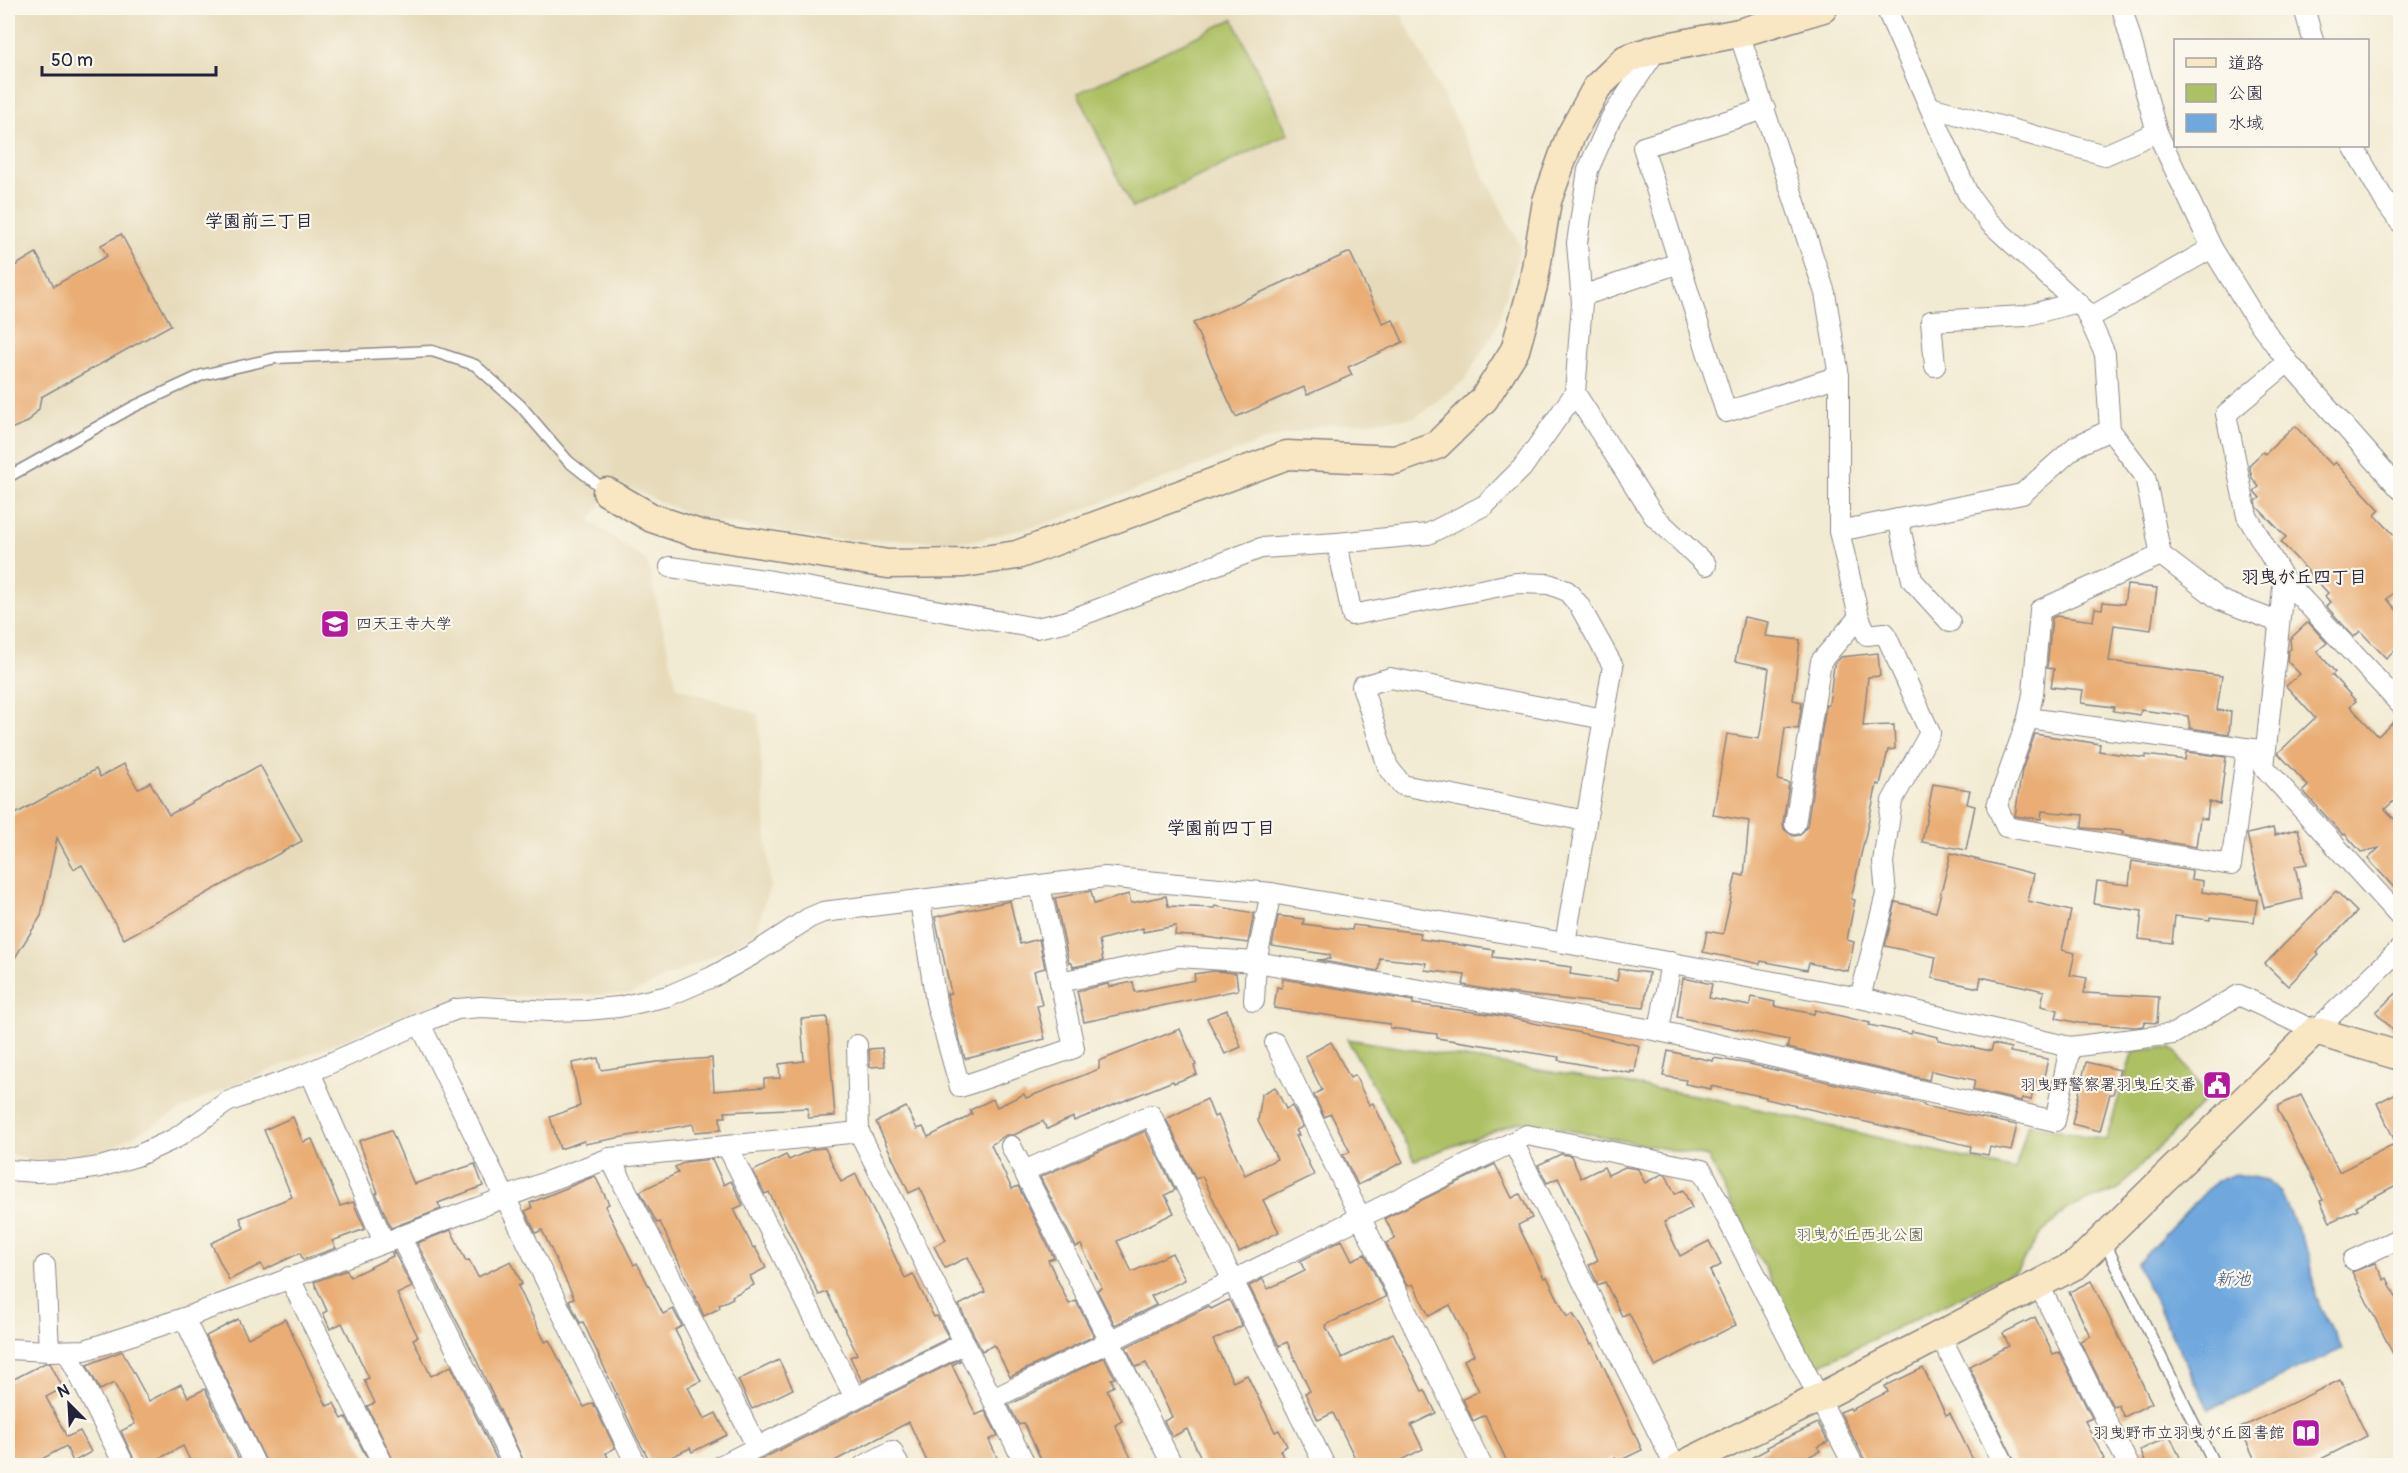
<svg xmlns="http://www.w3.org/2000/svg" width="2408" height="1473" font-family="Pangolin,'Klee One',sans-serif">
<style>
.built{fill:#e6daba}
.green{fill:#adc063;stroke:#68714f;stroke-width:1.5}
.water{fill:#6fa8de;stroke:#48658c;stroke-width:1.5}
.building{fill:#e9ad74}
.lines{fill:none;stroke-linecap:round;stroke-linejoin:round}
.lane-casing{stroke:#8a8687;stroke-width:13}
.street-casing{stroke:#8a8687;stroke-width:22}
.secondary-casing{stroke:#8a8687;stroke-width:31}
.lane{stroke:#fff;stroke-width:10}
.street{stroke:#fff;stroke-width:20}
.secondary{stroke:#f9e7c3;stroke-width:28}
.labels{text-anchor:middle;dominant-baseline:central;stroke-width:4.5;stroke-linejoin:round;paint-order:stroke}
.poi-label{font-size:16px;fill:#22223b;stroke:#fbf7ec;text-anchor:end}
.park-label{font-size:16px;fill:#535949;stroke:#fbf7ec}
.neighbourhood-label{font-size:18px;font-weight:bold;fill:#22223b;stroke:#fbf7ec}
.water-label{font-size:18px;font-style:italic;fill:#41587c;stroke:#fbf7ec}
</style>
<rect width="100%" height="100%" fill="#fbf7ec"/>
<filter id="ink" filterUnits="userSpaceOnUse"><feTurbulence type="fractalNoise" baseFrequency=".0167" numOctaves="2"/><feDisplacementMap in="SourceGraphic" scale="12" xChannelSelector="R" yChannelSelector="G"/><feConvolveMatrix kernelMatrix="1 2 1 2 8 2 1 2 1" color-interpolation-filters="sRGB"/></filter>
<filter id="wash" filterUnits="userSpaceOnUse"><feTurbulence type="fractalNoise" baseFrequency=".008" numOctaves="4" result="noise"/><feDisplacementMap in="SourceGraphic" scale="24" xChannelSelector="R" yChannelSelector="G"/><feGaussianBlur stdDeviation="1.35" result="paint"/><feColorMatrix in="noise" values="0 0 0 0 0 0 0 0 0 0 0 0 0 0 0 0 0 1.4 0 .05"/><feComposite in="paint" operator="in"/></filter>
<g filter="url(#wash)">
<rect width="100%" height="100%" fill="#f2ebd3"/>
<path class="built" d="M8 8H1398L1521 247 1496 328 1465 380 1416 417 1321 426 1269 439 1045 524 972 541 820 539 700 519 615 482 590 521 647 561 677 687 758 714 770 886 754 936 631 994 489 997 401 1016 203 1098 105 1151 33 1161 8 1153Z"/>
<g class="green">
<path d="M1233 19 1288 134 1132 208 1078 93Z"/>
<path d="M1347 1039 1707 1097 2015 1170 2028 1124 2106 1140 2133 1051 2172 1047 2208 1097 2117 1190 2067 1209 2040 1235 2017 1270 1815 1367 1708 1157 1521 1121 1415 1160Z"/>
</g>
<path class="water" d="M2235 1174 2267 1180 2280 1191 2310 1256 2315 1296 2342 1349 2209 1410 2137 1264 2216 1181Z"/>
<g id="blocks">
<g class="building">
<path d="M121 234 171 325 41 397 39 409 28 422 8 430V270L36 253 54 286 107 256 101 245Z"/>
<path d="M1350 252 1383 324 1393 320 1403 342 1348 367 1352 375 1307 395 1304 387 1236 417 1193 323Z"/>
<path d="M2295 426 2332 465 2335 462 2380 510 2375 515 2400 541V586L2387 599 2400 614V645L2386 658 2360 631 2354 637 2326 606 2330 602 2325 596 2328 593 2281 542 2286 537 2257 507 2256 501 2260 498 2254 491 2259 487 2252 478 2249 465 2263 452 2265 454Z"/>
<path d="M2127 585 2157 588 2151 630 2114 625 2109 661 2222 676 2217 710 2231 712 2229 734 2190 728 2188 716 2141 710 2140 715 2113 711 2114 707 2081 703 2083 690 2051 687 2054 669 2047 668 2052 618 2056 616 2093 621 2095 608 2102 609 2103 602 2124 604Z"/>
<path d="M1744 617 1769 622 1766 636 1800 640 1793 700 1802 702 1798 729 1785 728 1778 780 1789 783 1783 823 1784 829 1793 836 1800 835 1807 826 1826 705H1829L1834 665 1841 657 1878 653 1880 676 1868 677 1863 726 1894 725 1895 749 1888 750 1880 785 1877 784 1851 899 1855 900 1847 940 1854 942 1848 971 1809 963 1807 970 1761 961 1760 964 1703 952 1707 931 1723 934 1736 874 1744 876 1749 821 1713 815 1727 734 1759 739 1761 729 1769 668 1735 661Z"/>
<path d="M2308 622 2327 643 2317 651 2335 672 2332 675 2356 701 2350 706 2378 736 2400 716V795L2385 809 2400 825V894L2368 859 2379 848 2361 852 2345 834 2343 835 2303 791 2308 786 2278 753 2315 718 2286 686 2300 674 2287 661 2288 651 2291 649 2290 639Z"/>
<path d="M2035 734 2100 744 2099 751 2145 758 2146 755 2185 760 2186 752 2226 757 2220 804 2209 802 2207 819 2200 818 2196 847 2122 834 2123 831 2082 828 2083 815 2042 811 2041 819 2015 816 2022 770Z"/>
<path d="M124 764 138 789 150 782 169 815 260 765 302 841 124 939 82 865 74 869 57 838 41 916 8 969V818L96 769 100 777Z"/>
<path d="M1933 784 1970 790 1967 804 1975 806 1966 850 1922 842Z"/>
<path d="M2273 828 2275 835 2298 829 2307 864 2295 866 2302 899 2264 908 2247 834Z"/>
<path d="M1951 853 2034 874 2028 901 2071 911 2062 950 2075 953 2070 975 2087 978 2084 993 2159 997 2157 1023 2145 1022 2144 1026 2136 1027 2079 1023 2056 1018 2058 1010 2041 1006 2044 991 1981 977 1979 988 1932 978 1936 957 1885 946 1896 902 1936 912Z"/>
<path d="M2132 861 2192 871 2191 879 2203 881 2202 892 2257 900 2254 922 2210 917V920L2175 916 2172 943 2139 939 2142 911 2094 904 2097 881 2129 885Z"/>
<path d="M1091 891 1094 904 1129 894 1131 903 1166 896 1168 906 1214 908 1215 906 1254 913 1248 943 1205 937 1175 935 1176 926 1143 932V928L1099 940 1103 961 1073 967 1072 963H1069L1055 898Z"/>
<path d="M2336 891 2357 912 2317 952 2319 954 2288 986 2265 964Z"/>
<path d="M1010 901 1020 944 1039 939 1045 968 1034 971 1042 1005 1037 1006 1045 1039 965 1059 948 999 947 994 951 993 935 917Z"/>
<path d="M1278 916 1304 919 1303 924 1352 930 1353 925 1421 933 1420 939 1494 950 1493 957 1571 967 1570 974 1617 981 1619 969 1649 973 1644 1008 1500 992 1463 985 1465 975 1425 970 1426 963 1380 958 1378 971 1317 960 1330 959V955L1272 946Z"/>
<path d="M1214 971 1236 973 1238 990 1084 1022 1077 991 1108 984 1109 987 1133 982 1135 992 1195 980 1194 974Z"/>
<path d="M1683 978 1712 984 1709 998 1750 1006 1752 997 1775 1002 1774 1006 1814 1014 1815 1010 1841 1016 1870 1023 1869 1025 1911 1034 1912 1031 1938 1037V1040L1991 1051 1993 1044 2011 1048 2010 1052 2048 1059 2043 1081 2036 1080 2031 1100 2022 1098 2021 1101 1973 1090 1975 1080 1931 1071 1929 1080 1787 1048 1789 1040 1677 1017Z"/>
<path d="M1283 979 1413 1001V1004L1496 1015 1637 1045 1639 1046 1635 1072 1631 1071V1073L1590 1066 1558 1060 1559 1057 1437 1038V1034L1390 1028V1024L1274 1008 1277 987 1282 988Z"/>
<path d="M2400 990V1038L2376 1012Z"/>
<path d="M1227 1010 1241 1047 1225 1054 1207 1018Z"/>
<path d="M827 1017 835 1116 808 1118V1108L725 1112 726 1117H720L721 1130 695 1132 693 1124 585 1144 584 1141 560 1149 550 1117 580 1106 572 1063 598 1058 601 1070 657 1062 712 1058 714 1091 764 1087V1079L780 1078 779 1064 804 1061 801 1019Z"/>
<path d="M1180 1029 1196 1065 1194 1066 1197 1074 1174 1083 1173 1081 1074 1121 1073 1117 1047 1129 1043 1121 1014 1135H1006L991 1145 1012 1189 1018 1186 1054 1258 1048 1260 1069 1304 1076 1301 1094 1336 1010 1377 994 1345 982 1351 959 1305 985 1292 968 1257 945 1268 934 1246 946 1240 920 1188 909 1193 876 1122 906 1107 917 1129 923 1127 928 1137 964 1119 972 1114 970 1110 993 1099 997 1107 1024 1094 1026 1098 1099 1069V1061Z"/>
<path d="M1331 1042 1350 1078 1355 1075 1369 1105 1373 1103 1403 1162 1358 1185 1343 1155 1350 1152 1331 1114 1324 1117 1314 1095 1322 1090 1305 1056Z"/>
<path d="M882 1048 885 1066 870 1067 869 1049Z"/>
<path d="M1668 1051 1713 1061 1714 1058 1749 1064 1924 1104V1106L2017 1125 2011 1151 1990 1147 1988 1155 1970 1152 1971 1146 1766 1099V1097L1711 1086V1089L1685 1084 1686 1080 1663 1076Z"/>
<path d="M2086 1062 2120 1070 2113 1094H2110L2100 1131 2072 1124Z"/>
<path d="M1275 1087 1286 1109 1292 1106 1303 1127 1296 1130 1299 1135 1296 1136 1314 1175 1263 1200 1279 1232 1239 1252 1202 1176 1196 1179 1166 1119 1207 1099 1214 1117 1218 1115 1245 1175 1277 1159 1258 1121 1262 1094Z"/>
<path d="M2400 1091V1152L2377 1103Z"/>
<path d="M2301 1095 2339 1172 2392 1145 2400 1162V1183L2356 1206 2358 1209 2330 1222 2320 1201 2323 1200 2278 1110V1106Z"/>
<path d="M293 1117 303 1142 312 1139 340 1206 353 1202 365 1229 332 1241 336 1248 303 1260 300 1253 264 1270 261 1264 229 1280 211 1243 244 1228 240 1218 292 1197 264 1130Z"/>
<path d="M391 1130 414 1184 475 1164 483 1186 438 1203 441 1209 391 1228 376 1193H378L359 1141Z"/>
<path d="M1145 1131 1175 1190 1165 1195 1174 1213 1117 1241 1132 1272 1172 1253 1185 1280 1151 1296 1156 1305 1115 1325 1097 1290 1102 1288 1081 1245 1076 1247 1040 1177Z"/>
<path d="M825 1148 841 1182 856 1174 905 1278 913 1274 934 1317 937 1316 949 1338 862 1381 850 1357 857 1354 827 1292 819 1295 769 1192 765 1194 753 1171 786 1155 789 1160 813 1149Z"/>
<path d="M1561 1154 1571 1156 1581 1178 1604 1167 1608 1175 1625 1167 1638 1169 1645 1183 1662 1174 1666 1175 1675 1194 1683 1190 1692 1208 1664 1222 1680 1256 1709 1241 1721 1265 1710 1271 1736 1325 1655 1366 1629 1313 1622 1316 1605 1282 1598 1285 1589 1265 1598 1260 1558 1178 1547 1183 1538 1165Z"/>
<path d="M712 1159 724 1185 731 1181 743 1205 734 1209 753 1248 755 1247 766 1268 750 1276 754 1285 732 1296 733 1298 719 1305 720 1308 704 1316 660 1222 657 1223 640 1191 678 1173 675 1167 685 1162Z"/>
<path d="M1495 1164 1512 1198 1520 1194 1532 1218 1518 1225 1544 1278 1547 1277 1567 1317 1573 1314 1591 1344 1593 1343 1642 1450 1617 1462 1615 1458 1600 1466H1509L1485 1415 1473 1421 1463 1399 1479 1391 1464 1360 1474 1355 1450 1305 1429 1316 1413 1284 1407 1286 1386 1243 1395 1239 1385 1218Z"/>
<path d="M595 1176 609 1204 605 1206 634 1265 637 1263 663 1314 673 1309 682 1326 675 1330 701 1381 688 1387 704 1419 716 1413 727 1435 692 1452 690 1448 653 1466 637 1438 583 1322 580 1323 569 1300 574 1298 542 1230 536 1233 525 1211 532 1208 530 1203Z"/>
<path d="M451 1230 466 1261 469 1260 478 1277 511 1261 522 1284 518 1286 545 1342 549 1340 584 1407 593 1403 615 1448 606 1453 612 1466H526L474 1355 417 1243Z"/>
<path d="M1342 1240 1352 1260 1365 1254 1386 1297 1325 1325 1342 1358 1393 1333 1422 1391 1425 1390 1436 1413 1411 1425 1423 1449 1389 1466H1359L1333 1413 1318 1420 1305 1393 1310 1391 1287 1342 1279 1346 1249 1286 1263 1279 1268 1289 1305 1271 1300 1261Z"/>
<path d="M394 1252 412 1287 397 1294 418 1337 413 1339 431 1376 451 1366 500 1466H396L367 1406 375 1403 364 1380 369 1378 342 1323 330 1329 323 1313 327 1311 314 1282 347 1270 350 1277 393 1256 392 1253Z"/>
<path d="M2375 1263 2384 1280 2387 1278 2400 1306V1368L2352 1272Z"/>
<path d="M2091 1281 2152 1403 2124 1417 2118 1405 2113 1407 2080 1341 2090 1336 2069 1292Z"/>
<path d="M1229 1300 1242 1326 1213 1340 1233 1382 1247 1375 1275 1432 1279 1430 1287 1446 1280 1450 1287 1466H1205L1187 1429 1172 1437 1164 1421 1172 1417 1146 1363 1136 1367 1126 1347 1209 1306 1211 1309Z"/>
<path d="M2035 1317 2053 1354 2059 1352 2092 1418 2085 1421 2104 1459 2091 1466H2017L1969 1366 2009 1346 2003 1333Z"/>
<path d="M238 1319 248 1338 285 1319 327 1406 334 1403 342 1419 346 1417 368 1460 357 1466H268L206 1336Z"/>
<path d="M122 1351 149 1401 181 1384 188 1397 205 1389 242 1466H193L183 1446 145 1466H137L121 1431 135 1424 114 1383 100 1390 87 1365Z"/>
<path d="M1104 1357 1115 1378 1111 1379 1114 1386 1107 1390 1122 1421 1115 1425 1135 1466H1044L1024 1423 1019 1425 1009 1405Z"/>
<path d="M959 1359 960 1361 952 1365 976 1415 985 1411 998 1436 989 1440 1001 1466H929L909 1422 825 1466H748Z"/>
<path d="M779 1360 793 1389 752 1409 738 1380Z"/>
<path d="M45 1363H50L63 1388 46 1397 67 1437 80 1431 91 1452 73 1462 66 1446 29 1466H8V1382Z"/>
<path d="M1923 1368 1946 1415 1950 1413 1976 1466H1868L1840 1412 1850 1408 1851 1410 1888 1392 1885 1386Z"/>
<path d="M2340 1380 2367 1436 2307 1466H2258L2240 1428Z"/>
<path d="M1818 1423 1828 1442 1818 1447 1820 1451 1790 1466H1736L1768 1449 1767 1447Z"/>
<path d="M2170 1436 2184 1466H2147L2140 1450Z"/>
</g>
</g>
</g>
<g filter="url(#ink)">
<use href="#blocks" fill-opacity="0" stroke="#8a8687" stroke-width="1.5"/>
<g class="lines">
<g class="lane-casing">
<g id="lane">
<path d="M8 477 133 407 202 375 276 358 432 351 475 365 520 405 568 461 607 492"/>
<path d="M2104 1241 2215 1466"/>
</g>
</g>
<g class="street-casing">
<g id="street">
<path d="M1886 8 1968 194 1988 221 2085 310 2105 354 2110 430 2145 476 2161 555 2220 600 2278 622"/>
<path d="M2122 8 2157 132 2212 248 2252 313 2288 362 2400 489"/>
<path d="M2304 8 2313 40"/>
<path d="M1739 33 1825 293 1839 376V531L1859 617 1867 635 1885 633 1930 733 1892 801 1883 862 1886 894 1860 998"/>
<path d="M1930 107 2105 155 2157 132"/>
<path d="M1765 109 1643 147 1726 412 1839 376"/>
<path d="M2353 146 2386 203 2400 222"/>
<path d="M1582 296 1679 263"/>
<path d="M2089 318 2212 248"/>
<path d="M2288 362 2226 414 2247 516 2284 579 2400 704"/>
<path d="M1935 366 1931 321 2025 316 2077 302"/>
<path d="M1575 393 1654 516 1706 565"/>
<path d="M1898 519 1912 580 1950 622"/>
<path d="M1839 531 2022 494 2076 446 2110 430"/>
<path d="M1337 543 1352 615 1516 583 1549 584 1567 591 1579 605 1613 666 1565 943"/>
<path d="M2161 555 2040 610 2033 694 2028 718 1997 806 2006 827 2231 865 2247 749"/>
<path d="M670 567 772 581 1036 628 1064 622 1261 548 1337 543 1428 534 1485 505 1522 468 1575 393 1582 303 1577 243 1588 170 1611 118 1657 49"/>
<path d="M2284 579 2264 767 2400 917"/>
<path d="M2028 718 2260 750"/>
<path d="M1586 821 1402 785 1388 767 1362 686 1390 678 1604 719"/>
<path d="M1795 824 1821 661 1859 617"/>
<path d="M920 901 936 1002 960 1087 1074 1048 1040 886"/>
<path d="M1060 982 1178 957 1256 962 1659 1031 2055 1121 2070 1047"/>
<path d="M1254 1001 1256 962 1271 893"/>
<path d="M420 1024 637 1466"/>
<path d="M1659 1031 1671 962"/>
<path d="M1275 1043 1482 1466"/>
<path d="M857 1045 859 1132 1026 1466"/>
<path d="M310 1072 384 1242"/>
<path d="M1513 1142 1675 1466"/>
<path d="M727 1146 855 1398"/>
<path d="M1011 1146 1173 1466"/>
<path d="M610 1158 757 1447"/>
<path d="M8 1170 36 1172 73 1171 100 1167 137 1156 176 1138 227 1102 310 1072 431 1019 457 1009 481 1007 550 1011 586 1010 619 1007 668 996 712 977 752 955 809 918 823 912 1105 877 1271 893 1565 943 1860 998 2070 1047 2173 1034 2239 995 2315 1031 2400 949"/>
<path d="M1024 1171 1151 1115 1325 1466"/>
<path d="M400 1236 514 1466"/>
<path d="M2353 1260 2400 1238"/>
<path d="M45 1266 49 1351"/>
<path d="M289 1277 384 1466"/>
<path d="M2039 1285 2129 1466"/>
<path d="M184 1318 256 1466"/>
<path d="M1940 1335 2005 1466"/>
<path d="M8 1349 49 1351 85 1350 184 1318 610 1158 859 1132"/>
<path d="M67 1351 125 1466"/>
<path d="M993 1399 1527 1135 1702 1170 1854 1466"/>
<path d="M720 1466 965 1343"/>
<path d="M863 1466 892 1451 899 1466"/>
</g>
</g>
<g class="secondary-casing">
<g id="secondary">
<path d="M607 492 652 518 699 534 888 564 964 563 1017 555 1287 455 1395 460 1437 445 1484 399 1515 350 1533 286 1547 201 1570 137 1597 87 1626 59 1657 49 1739 33 1823 8"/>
<path d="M1681 1466 1819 1398 2077 1264 2315 1031 2400 1056"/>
</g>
</g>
<use href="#lane" class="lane"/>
<use href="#street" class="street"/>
<use href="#secondary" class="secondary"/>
</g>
</g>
<defs>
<g id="university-square" transform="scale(1.5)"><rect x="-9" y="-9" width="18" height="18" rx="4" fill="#b5179e" stroke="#fbf7ec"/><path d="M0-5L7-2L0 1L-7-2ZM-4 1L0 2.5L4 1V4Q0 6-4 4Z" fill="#fff"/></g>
<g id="civic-square" transform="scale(1.5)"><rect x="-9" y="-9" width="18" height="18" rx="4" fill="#b5179e" stroke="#fbf7ec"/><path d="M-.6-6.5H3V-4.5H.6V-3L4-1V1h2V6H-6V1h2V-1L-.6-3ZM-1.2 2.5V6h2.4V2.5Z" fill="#fff"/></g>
<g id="library-square" transform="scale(1.5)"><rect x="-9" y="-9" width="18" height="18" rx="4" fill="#b5179e" stroke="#fbf7ec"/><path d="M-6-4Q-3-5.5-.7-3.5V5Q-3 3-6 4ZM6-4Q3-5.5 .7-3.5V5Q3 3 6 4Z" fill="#fff"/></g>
</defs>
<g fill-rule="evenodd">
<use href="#university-square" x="335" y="624"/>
<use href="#civic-square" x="2217" y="1085"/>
<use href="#library-square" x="2306" y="1433"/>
</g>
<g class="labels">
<g class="poi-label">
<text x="356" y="624" text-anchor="start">四天王寺大学</text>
<text x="2196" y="1085">羽曳野警察署羽曳丘交番</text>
<text x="2285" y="1433">羽曳野市立羽曳が丘図書館</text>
</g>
<g class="park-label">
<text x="1860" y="1235">羽曳が丘西北公園</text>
</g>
<g class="neighbourhood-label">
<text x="259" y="221">学園前三丁目</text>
<text x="2304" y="577">羽曳が丘四丁目</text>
<text x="1221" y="828">学園前四丁目</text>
</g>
<g class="water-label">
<text x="2233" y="1279">新池</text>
</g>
</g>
<rect width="2408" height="1473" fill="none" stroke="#fbf7ec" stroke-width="30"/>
<rect x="2174" y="39" width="195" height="108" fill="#fbf7ec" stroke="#a4a2a5" stroke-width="1.5"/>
<rect x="2186" y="58" width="30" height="9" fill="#f9e7c3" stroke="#a4a2a5" stroke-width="1.5"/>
<text x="2228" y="69" font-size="18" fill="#22223b">道路</text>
<rect x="2186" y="84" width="30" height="18" fill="#adc063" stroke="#a4a2a5" stroke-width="1.5"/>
<text x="2228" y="99" font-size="18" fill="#22223b">公園</text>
<rect x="2186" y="114" width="30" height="18" fill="#6fa8de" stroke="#a4a2a5" stroke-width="1.5"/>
<text x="2228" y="129" font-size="18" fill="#22223b">水域</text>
<g transform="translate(69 1404) rotate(336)" stroke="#fbf7ec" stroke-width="4.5" paint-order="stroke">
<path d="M0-4.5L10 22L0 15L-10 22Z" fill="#22223b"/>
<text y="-9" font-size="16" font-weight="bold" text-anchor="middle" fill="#22223b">N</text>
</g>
<path d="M42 66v9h174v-9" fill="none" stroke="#22223b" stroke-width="3"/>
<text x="51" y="66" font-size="18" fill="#22223b" stroke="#fbf7ec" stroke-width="4.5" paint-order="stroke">50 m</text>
</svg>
